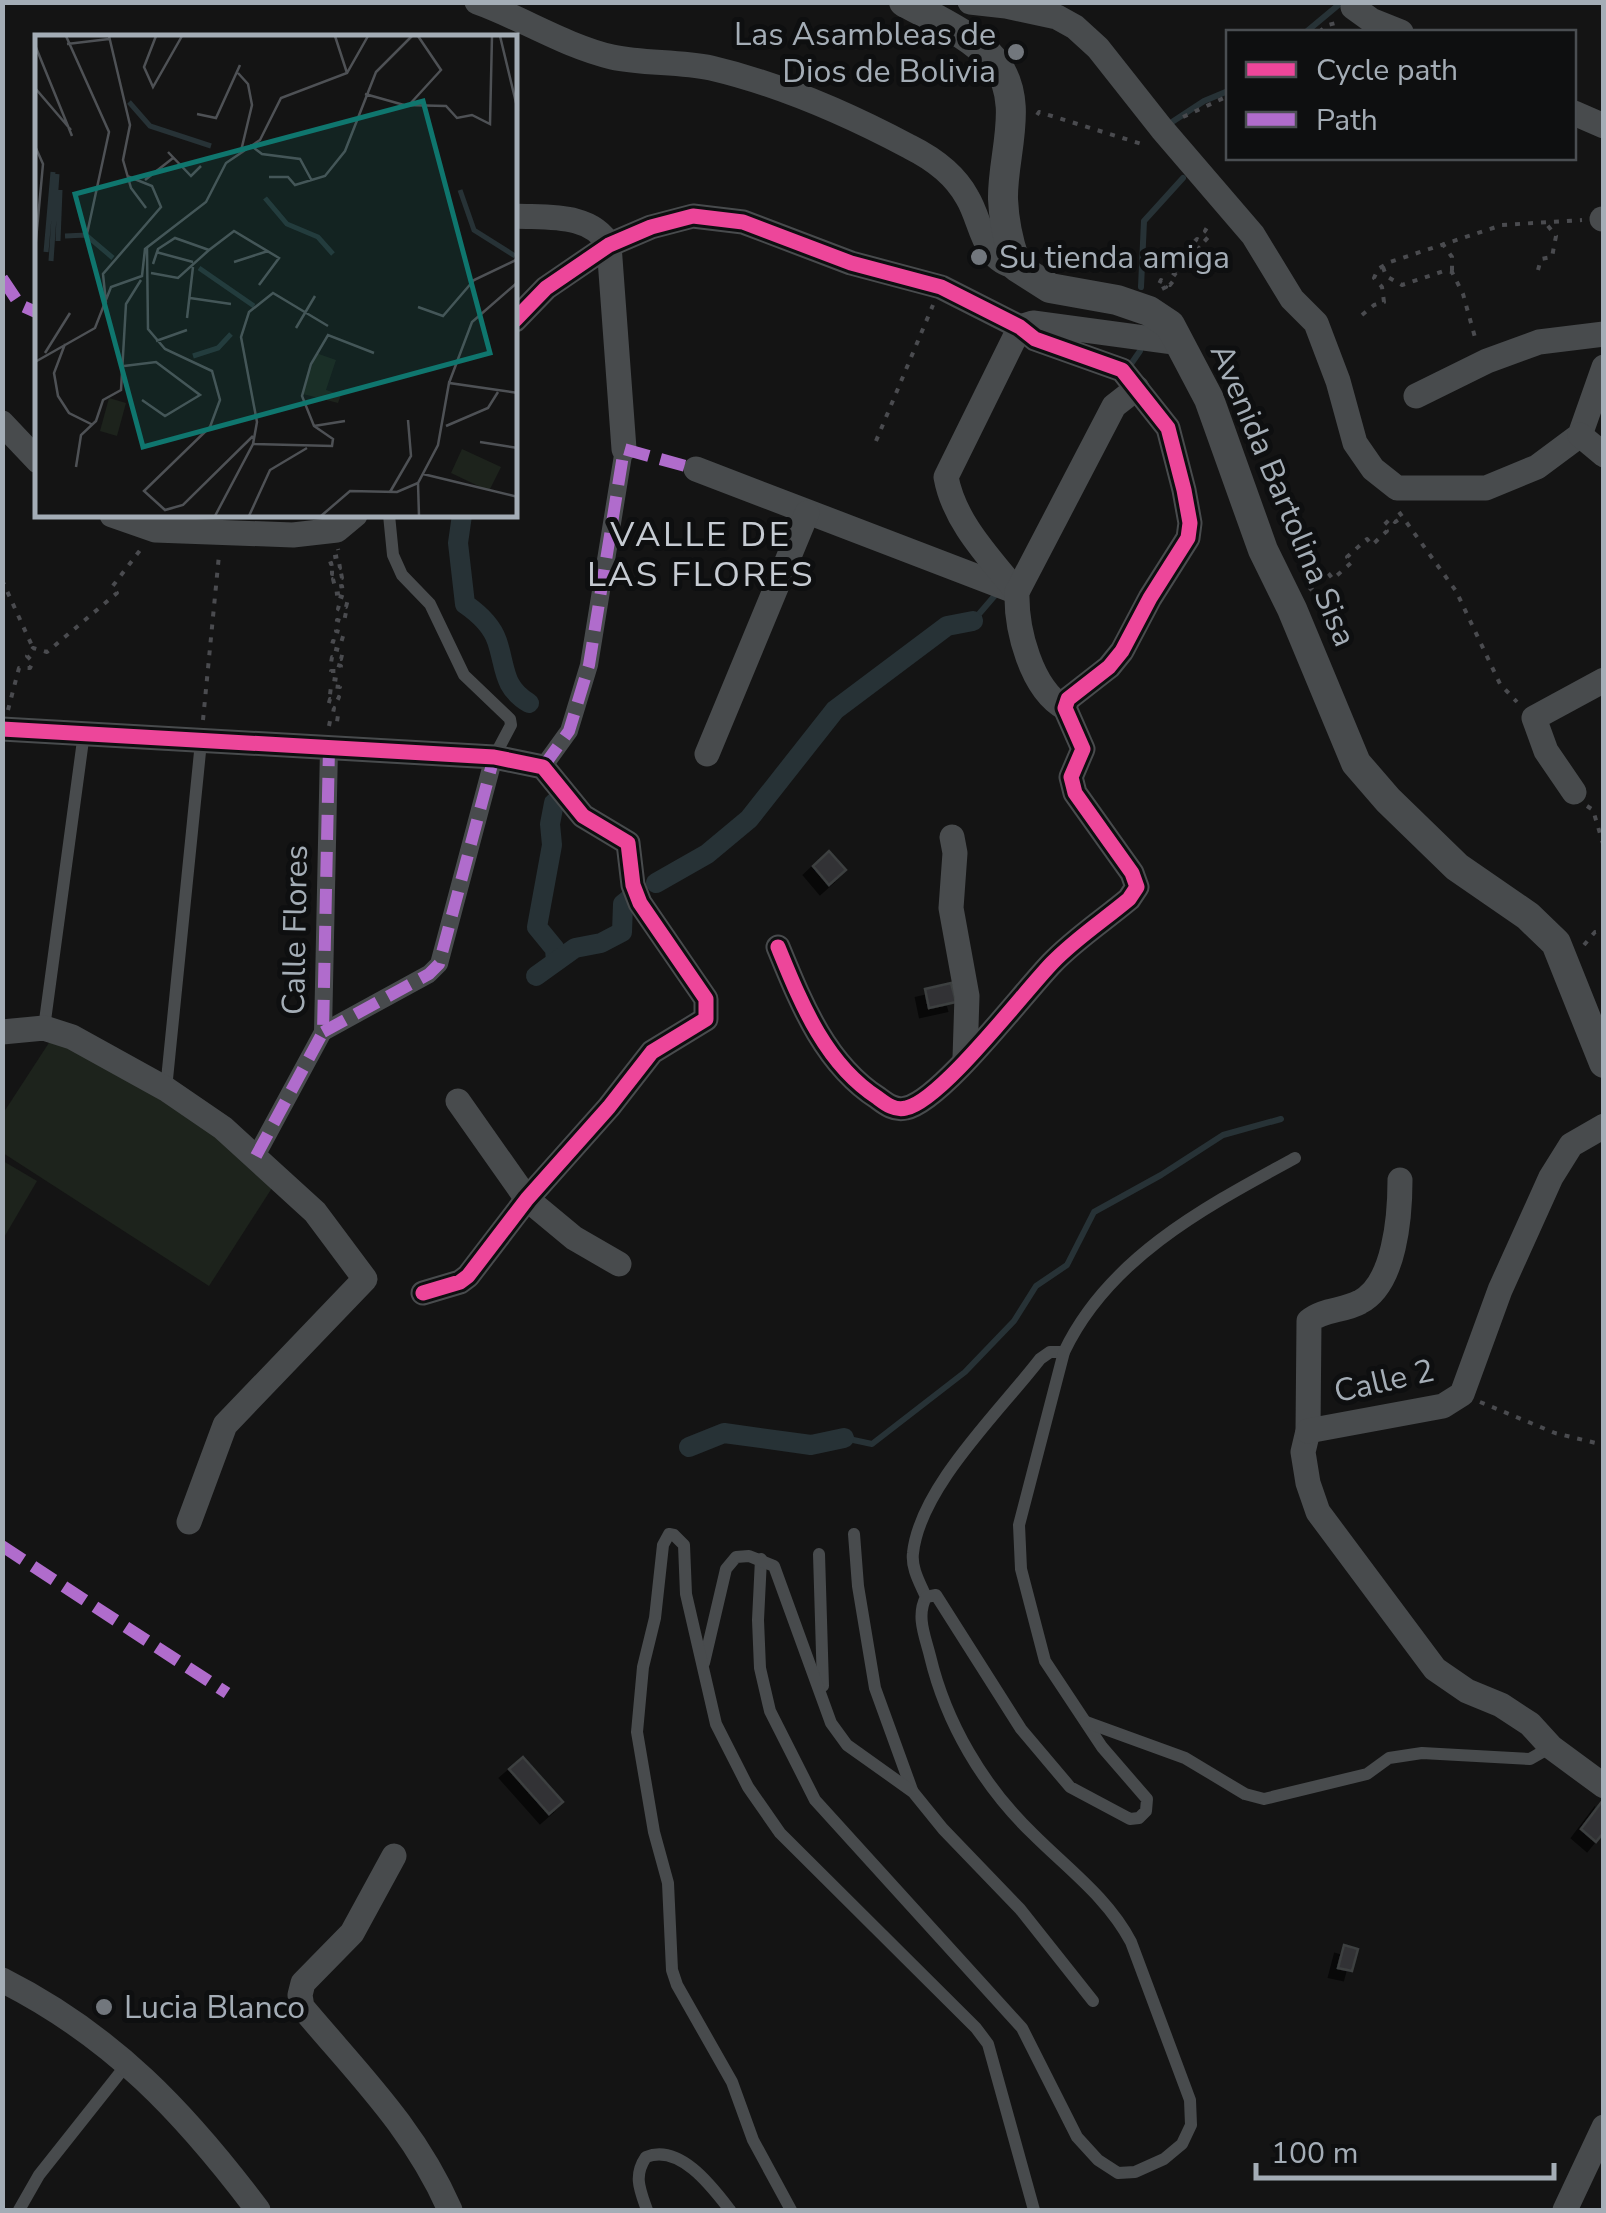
<svg xmlns="http://www.w3.org/2000/svg" width="1606" height="2213" font-family="'Nunito Sans',sans-serif">
<style>
.green{fill:#1d231c}
.lines{fill:none;stroke-linecap:round;stroke-linejoin:round}
.stream{stroke:#273236;stroke-width:6}
.canal{stroke:#273236;stroke-width:20}
.building{fill:#333335;stroke:#3c3f40;stroke-width:2.5;filter:url(#shadow)}
.path{stroke:#4a4b4f;stroke-width:4;stroke-dasharray:5 8;stroke-linecap:butt}
.service{stroke:#484b4d;stroke-width:12}
.pedestrian{stroke:#484b4d;stroke-width:18}
.minor{stroke:#484b4d;stroke-width:25}
.tertiary{stroke:#484b4d;stroke-width:30}
.quiet{stroke:#b06ccc;stroke-width:12;stroke-dasharray:25 12;stroke-linecap:butt}
.cycleway-casing{stroke:#0e0f10;stroke-width:21}
.cycleway{stroke:#ed469a;stroke-width:15}
.poi-dot{fill:#72777d;stroke:#0e0f10;stroke-width:4}
.labels{text-anchor:middle;dominant-baseline:central;stroke-width:10;stroke-linejoin:round;paint-order:stroke}
.poi-label{font-size:32px;fill:#a4adb6;stroke:#0e0f10;text-anchor:start}
.street-label{font-size:32px;fill:#a4adb6;stroke:#0e0f10}
.neighbourhood-label{font-size:35px;letter-spacing:2.5px;fill:#c6cbd2;stroke:#0e0f10}
.inset-river{fill:none;stroke:#273236;stroke-width:5}
.inset-road{fill:none;stroke:#4e5155;stroke-width:2.5}
.view{fill:#0f766e;fill-opacity:0.15;stroke:#0f766e;stroke-width:5}
.inset-edge{fill:none;stroke:#a4adb6;stroke-width:5}
</style>
<defs>
<filter id="shadow"><feDropShadow dx="-9" dy="9" stdDeviation="0" flood-color="#0009"/></filter>
</defs>
<rect width="100%" height="100%" fill="#141414"/>
<g class="green">
<path d="M56 1032 279 1177 209 1286 3 1153 2 1115Z"/>
<path d="M3 1161 37 1181 3 1239Z"/>
</g>
<g class="lines">
<g class="stream">
<path d="M1306 32 1342 2"/>
<path d="M1169 124 1204 101 1228 91"/>
<path d="M1141 287 1144 221 1183 178"/>
<path d="M1131 364 1140 351"/>
<path d="M973 621 997 593"/>
<path d="M844 1438 872 1444 965 1372 1014 1321 1036 1286 1067 1265 1094 1212 1161 1175 1223 1135 1281 1119"/>
</g>
<g class="canal">
<path d="M462 515 458 543 465 604C478 613 492 626 497 641 506 667 502 687 529 703"/>
<path d="M554 803 550 824 552 845 537 927 555 949 556 961"/>
<path d="M656 883 707 854 749 819 835 710 947 626 973 621"/>
<path d="M536 976 575 948 601 943 622 932 623 904 628 900"/>
<path d="M689 1447 724 1433 811 1445 844 1438"/>
</g>
</g>
<g class="building">
<path d="M829 851 846 870 829 885 813 866Z"/>
<path d="M951 983 956 1002 929 1008 925 989Z"/>
<path d="M523 1757 563 1802 549 1814 509 1769Z"/>
<path d="M1603 1800 1604 1832 1596 1842 1581 1829Z"/>
<path d="M1344 1945 1358 1949 1352 1971 1338 1968Z"/>
</g>
<g class="lines">
<g class="path">
<path d="M1319 32 1328 25 1340 22"/>
<path d="M1037 115 1039 112 1145 145"/>
<path d="M1183 117 1228 96"/>
<path d="M1442 243 1452 257V272"/>
<path d="M1383 267 1386 276 1402 285 1444 271 1452 272 1463 294 1476 341"/>
<path d="M1538 270 1541 259 1552 257 1556 236 1544 221"/>
<path d="M1162 289 1166 287 1159 284 1161 280 1170 285 1177 276 1170 271 1172 268 1180 273 1186 265 1180 260 1185 252 1192 257 1199 248 1193 243 1197 239 1203 243 1210 235 1205 231 1210 222"/>
<path d="M1362 315 1374 305 1384 302 1382 287 1374 278 1378 269 1390 262 1502 225 1582 220"/>
<path d="M876 441 933 305"/>
<path d="M1399 512 1456 591 1500 684 1517 702"/>
<path d="M2 580 33 648"/>
<path d="M1309 590 1328 573 1333 579 1352 562 1347 557 1367 539 1372 545 1387 531 1383 526 1391 518 1395 522 1401 518"/>
<path d="M8 710 19 668H30L33 662 27 656 33 648 47 652 117 593 112 587 141 549"/>
<path d="M203 720 219 555"/>
<path d="M329 726 330 721 337 722 338 715 333 713 334 708 328 706 330 699 337 701 339 697 330 695 331 686 340 687 339 680 332 679 331 671H339L341 666 331 663 332 657 341 659 343 651 331 648 333 641 341 643 344 633 336 631 337 620 344 622 346 612 338 609 339 605 346 607 348 599 333 594 343 593 342 586 335 587 333 579 342 578 341 573 332 574V570L340 568 339 562 331 564 329 558 340 556 338 549"/>
<path d="M1587 806 1593 810 1604 847"/>
<path d="M1584 945 1595 932 1604 931"/>
<path d="M1480 1402 1555 1433 1604 1445"/>
</g>
<g class="service">
<path d="M389 515 393 555 402 575 430 604 464 675 510 719 511 725 494 757"/>
<path d="M44 1028 84 733"/>
<path d="M166 1089 201 742"/>
<path d="M854 1534 858 1586 875 1688 912 1790"/>
<path d="M819 1554 823 1686"/>
<path d="M761 1559 758 1620 760 1668 770 1711 815 1800 1022 2028 1077 2137 1098 2160 1118 2173 1135 2172 1164 2159 1182 2144 1191 2125 1190 2100 1131 1942C1108 1898 1068 1869 1033 1834 983 1786 946 1723 930 1656 925 1636 916 1616 926 1597 920 1583 911 1568 913 1553 920 1487 1001 1410 1040 1359L1050 1352H1064"/>
<path d="M926 1597 936 1595 1021 1729 1070 1787 1130 1819 1139 1818 1146 1811 1147 1799 1102 1747 1045 1661 1021 1569 1019 1525 1064 1352C1109 1257 1207 1206 1295 1158"/>
<path d="M704 1663 726 1569 736 1557 749 1556 774 1566 831 1723 847 1745 913 1792 943 1829 1020 1909 1093 2001"/>
<path d="M1086 1722 1185 1758 1245 1794 1264 1799 1367 1774 1389 1758 1422 1753 1530 1759 1551 1747"/>
<path d="M19 2210 39 2175 127 2064"/>
<path d="M647 2210C640 2190 633 2176 646 2157 680 2143 713 2188 730 2210"/>
<path d="M791 2210 753 2140 732 2082 677 1985 672 1970 668 1883 654 1832 637 1732 643 1667 655 1618 663 1545 669 1534 674 1535 684 1545 686 1594 716 1724 748 1787 780 1833 976 2028 988 2044 1034 2210"/>
</g>
<g class="pedestrian">
<path d="M543 767 569 731 589 665 624 449"/>
<path d="M323 1032 429 974 439 964 494 757"/>
<path d="M256 1156 323 1032 329 748"/>
</g>
<g class="minor">
<path d="M477 2C522 18 565 46 612 57 644 64 678 61 711 68 779 84 848 114 910 147 932 158 955 175 967 197 983 223 981 260 1017 267"/>
<path d="M970 2 1006 6 1057 17 1075 27 1098 48 1162 129 1253 235 1292 299 1316 323 1338 381 1355 443 1373 469 1397 488H1486L1537 467 1580 435 1604 367"/>
<path d="M1353 7 1371 20 1401 32"/>
<path d="M1574 113 1604 126"/>
<path d="M515 216C548 218 591 213 609 245"/>
<path d="M1602 219H1604"/>
<path d="M609 245 624 449"/>
<path d="M515 320 546 288 609 245 651 227 693 216 743 222 851 263 941 287 1020 327 1035 339 1122 370 1168 428 1184 490 1190 523 1188 538 1150 598 1122 651 1109 667 1068 699 1065 708 1083 749 1071 777 1075 793 1132 873 1137 887 1129 899C1104 920 1075 939 1052 963 1023 993 941 1101 906 1108 895 1111 886 1104 878 1098 825 1064 801 1003 778 947"/>
<path d="M1020 327 1033 323 1181 343"/>
<path d="M1416 396 1487 361 1539 342 1604 334"/>
<path d="M2 423 38 461"/>
<path d="M1580 435 1604 455"/>
<path d="M696 469 1017 592"/>
<path d="M112 515 155 530 293 535 337 530 355 515"/>
<path d="M1017 592C990 558 954 522 946 477L1020 327"/>
<path d="M1065 708C1031 689 1016 629 1017 592L1114 406 1137 388"/>
<path d="M2 729 494 757 543 767 583 816 628 843 633 885 640 903 706 999V1019L652 1052 609 1107 527 1199 468 1276 460 1282 423 1293"/>
<path d="M707 754 807 513"/>
<path d="M1574 792 1546 751 1534 718 1604 680"/>
<path d="M952 837 955 853 951 908 967 996 965 1058"/>
<path d="M2 1032 44 1028 72 1037 166 1089 223 1128 315 1212 365 1279 225 1425 189 1522"/>
<path d="M458 1101 527 1199 574 1238 619 1264"/>
<path d="M1400 1180C1400 1216 1395 1284 1360 1302 1344 1311 1323 1309 1309 1321L1308 1431 1303 1452 1308 1483 1318 1512 1435 1669 1467 1691 1501 1705 1530 1724 1551 1747 1604 1786"/>
<path d="M1308 1431 1443 1406 1462 1394 1500 1290 1551 1177 1571 1145 1604 1126"/>
<path d="M394 1856 352 1933 303 1983 300 1995 302 2007C359 2075 414 2128 450 2210"/>
<path d="M2 1980C113 2036 185 2113 258 2210"/>
<path d="M1565 2210 1604 2127"/>
</g>
<path class="tertiary" d="M904 2C934 18 974 36 995 62 1026 102 1002 154 1003 199 1004 223 1009 245 1017 267L1050 288 1117 300 1149 311 1170 325 1209 399 1263 550 1292 609 1356 763 1388 800 1457 867 1528 916 1556 943 1604 1063"/>
<g class="quiet">
<path d="M2 278 20 305 38 313"/>
<path d="M543 767 569 731 589 665 624 449 696 469"/>
<path d="M323 1032 429 974 439 964 494 757"/>
<path d="M256 1156 323 1032 329 748"/>
<path d="M2 1546 227 1693"/>
</g>
<g class="cycleway-casing">
<g id="cycleway">
<path d="M515 320 546 288 609 245 651 227 693 216 743 222 851 263 941 287 1020 327 1035 339 1122 370 1168 428 1184 490 1190 523 1188 538 1150 598 1122 651 1109 667 1068 699 1065 708 1083 749 1071 777 1075 793 1132 873 1137 887 1129 899C1104 920 1075 939 1052 963 1023 993 941 1101 906 1108 895 1111 886 1104 878 1098 825 1064 801 1003 778 947"/>
<path d="M2 729 494 757 543 767 583 816 628 843 633 885 640 903 706 999V1019L652 1052 609 1107 527 1199 468 1276 460 1282 423 1293"/>
</g>
</g>
<use href="#cycleway" class="cycleway"/>
</g>
<g class="poi-dot">
<circle cx="1016" cy="52" r="10"/>
<circle cx="979" cy="257" r="10"/>
<circle cx="104" cy="2007" r="10"/>
</g>
<g class="labels">
<g class="poi-label">
<text x="996" y="34" text-anchor="end">Las Asambleas de<tspan x="996" dy="37">Dios de Bolivia</tspan></text>
<text x="999" y="257">Su tienda amiga</text>
<text x="124" y="2007">Lucia Blanco</text>
</g>
<g class="street-label">
<text transform="translate(1283 495) rotate(67)">Avenida Bartolina Sisa</text>
<text transform="translate(295 930) rotate(-89)">Calle Flores</text>
<text transform="translate(1384 1381) rotate(-13)">Calle 2</text>
</g>
<g class="neighbourhood-label">
<text x="701" y="534">VALLE DE<tspan x="701" dy="40">LAS FLORES</tspan></text>
</g>
</g>
<g transform="translate(35 35)">
<rect width="482" height="482" fill="#141414"/>
<path d="M281 318 301 325 291 355 306 360 303 368 268 359ZM74 363 91 368 82 401 65 396ZM427 414 466 432 454 456 416 438Z" fill="#1d231c"/>
<path class="inset-river" d="M94 67 115 91 176 111M425 155 439 195 480 221M230 163 252 189 283 202 298 219M30 201 51 200 78 223M23 206 25 155M11 217 18 137M16 226 22 139M164 233 219 271M158 321 183 313 196 299"/>
<path class="inset-road" d="M31 1 74 97 52 199M74 1 95 90 88 125 96 153 111 173M121 1 109 32 118 52 147 1M300 1 312 38M465 1 483 76M32 9 74 4M0 10 37 101M203 38 213 49 217 70 206 116M0 53 36 95M330 59 369 70 411 71 422 83 437 80 455 89 457 1M374 70 406 35 383 1M162 79 181 83 205 30M215 110 227 119 265 124 277 146M0 111 8 129 0 216M133 117 156 141 166 131M234 142H253L260 150 290 141 310 116 341 37 377 1M110 145 138 123M112 213 113 294 130 314 177 336 185 365 175 392 109 456 130 475 148 470 218 401M121 217 158 227M199 227 233 216M118 229 123 214 140 203 174 215 199 196 244 223 224 250M116 238 143 243 174 215M155 263 196 269M71 268 68 239 126 172 117 151 92 141M383 272 408 281 439 245 483 224M152 283 158 232M261 293 280 261M121 306 152 295M30 309 19 338 23 361 34 378 58 390M10 318 35 278M0 327 60 293 76 252 107 241 110 214 171 167 191 128 225 105 246 63 312 38 333 1M89 331 121 327 165 360 130 381 107 365M414 348 437 287 483 247M279 391 310 386M411 391 453 373 463 357M445 407 483 413M218 409 297 411 298 404 279 391 267 361 276 329 293 300 339 318M41 432 46 400 61 386 68 365 86 355 91 269 106 245M388 439 483 462M383 448 384 481M355 457 376 421 373 385M180 481 218 409 222 387 206 302 214 277 238 258 293 291M214 481 235 435 272 413M286 481 315 456 362 457 383 448 403 410 414 348 483 358"/>
<path class="view" d="M388 66 455 318 108 412 40 159Z"/>
<rect width="482" height="482" class="inset-edge"/>
</g>
<rect width="1606" height="2213" fill="none" stroke="#a4adb6" stroke-width="10"/>
<rect x="1226" y="30" width="350" height="130" fill="#0e0f10" stroke="#4a4e52" stroke-width="2.5"/>
<rect x="1246" y="62" width="50" height="15" fill="#ed469a" stroke="#4a4e52" stroke-width="2.5"/>
<text x="1316" y="80" font-size="30" fill="#a4adb6">Cycle path</text>
<rect x="1246" y="112" width="50" height="15" fill="#b06ccc" stroke="#4a4e52" stroke-width="2.5"/>
<text x="1316" y="130" font-size="30" fill="#a4adb6">Path</text>
<path d="M1256 2163v15h298v-15" fill="none" stroke="#a4adb6" stroke-width="5"/>
<text x="1271" y="2163" font-size="30" fill="#a4adb6" stroke="#0e0f10" stroke-width="8" paint-order="stroke">100 m</text>
</svg>
